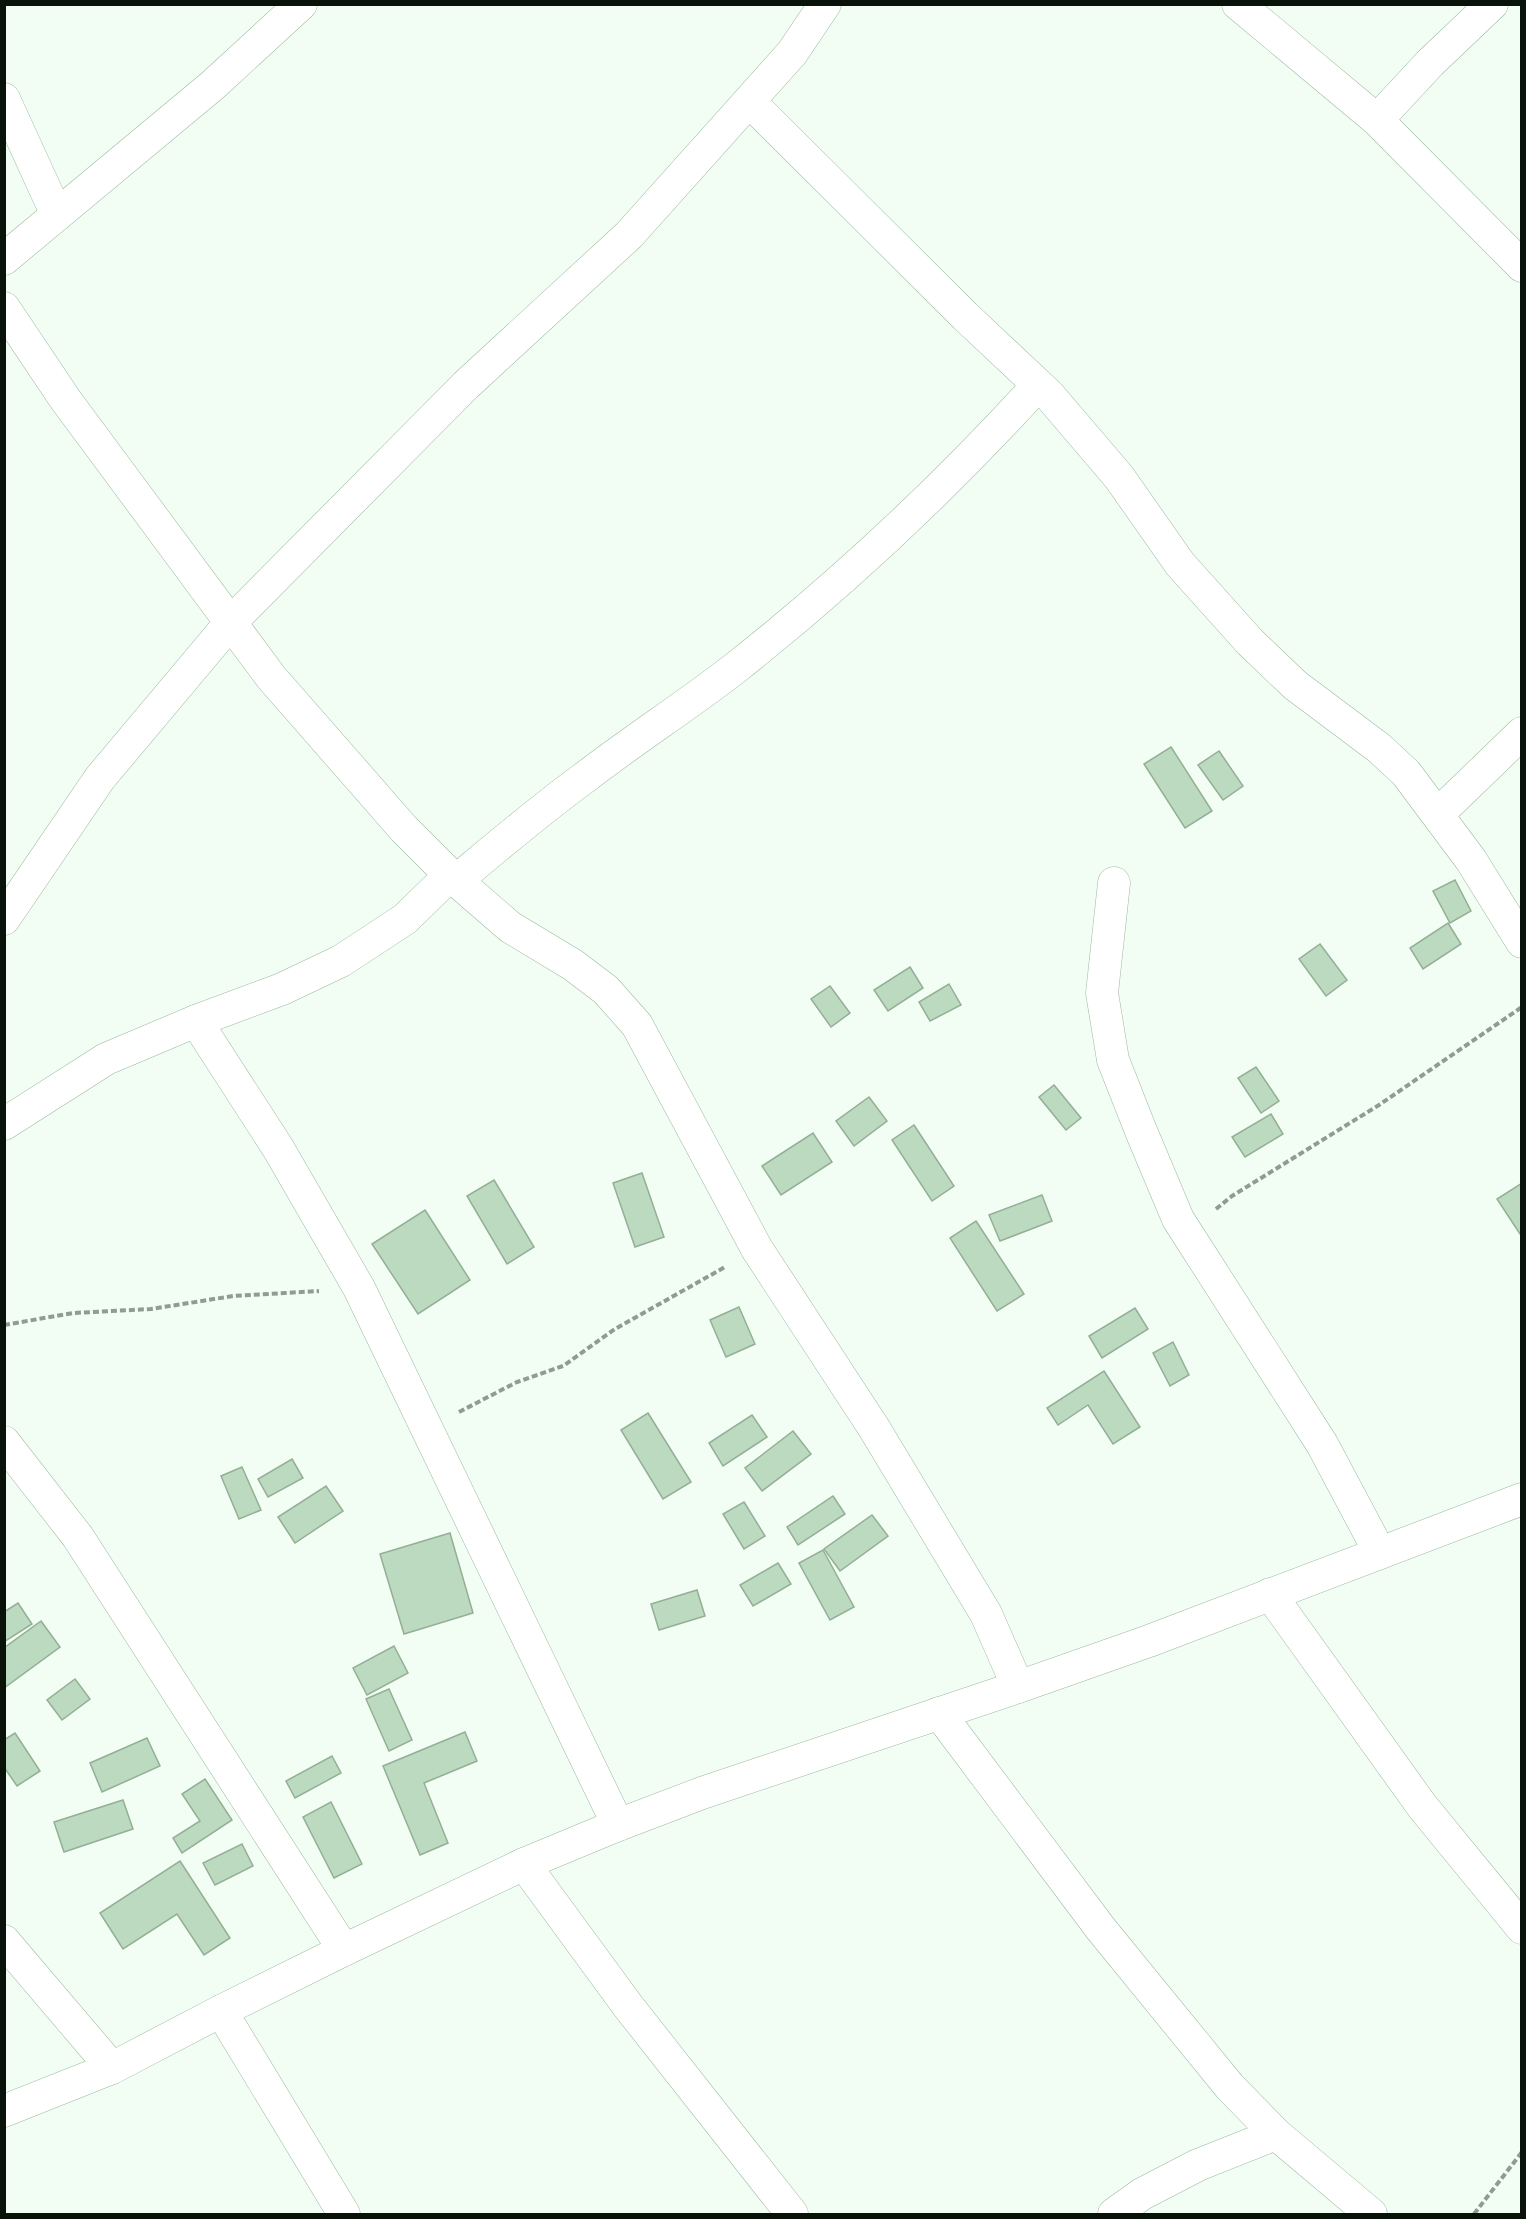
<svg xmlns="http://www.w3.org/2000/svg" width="1526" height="2219" font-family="'Open Sans',sans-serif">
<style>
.building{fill:#bcdac0;stroke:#93af96;stroke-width:1.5}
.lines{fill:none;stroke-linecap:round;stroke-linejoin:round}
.street-casing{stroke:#9cb89f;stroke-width:33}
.path{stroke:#909b91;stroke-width:4;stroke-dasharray:6 3;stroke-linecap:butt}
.street{stroke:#fff;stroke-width:32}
</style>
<rect width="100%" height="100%" fill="#f2fef3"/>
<g class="building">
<path d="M1171 747 1212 811 1185 828 1144 764Z"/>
<path d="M1219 751 1243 786 1223 800 1198 765Z"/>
<path d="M1455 880 1471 911 1450 923 1433 891Z"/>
<path d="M1448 923 1461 944 1423 969 1410 948Z"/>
<path d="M1320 944 1347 980 1326 996 1299 959Z"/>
<path d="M910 967 923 988 888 1011 874 990Z"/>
<path d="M949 984 961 1005 930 1021 919 1002Z"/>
<path d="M830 986 850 1013 831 1027 811 999Z"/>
<path d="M1256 1067 1279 1101 1261 1113 1238 1078Z"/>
<path d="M1054 1085 1081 1118 1066 1130 1039 1097Z"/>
<path d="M869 1097 887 1121 854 1146 836 1121Z"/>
<path d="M1271 1114 1283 1134 1245 1157 1232 1137Z"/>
<path d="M914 1125 954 1186 932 1201 892 1140Z"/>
<path d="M813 1133 832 1162 781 1195 762 1166Z"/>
<path d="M642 1173 664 1237 635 1247 613 1183Z"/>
<path d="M494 1180 534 1247 507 1264 467 1196Z"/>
<path d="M1522 1183V1237L1497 1199Z"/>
<path d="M1042 1195 1052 1221 1000 1241 989 1215Z"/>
<path d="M425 1210 470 1280 418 1314 372 1244Z"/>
<path d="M976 1221 1024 1294 997 1311 950 1238Z"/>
<path d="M739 1307 755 1344 726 1357 710 1320Z"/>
<path d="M1135 1308 1148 1329 1102 1358 1089 1336Z"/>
<path d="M1173 1342 1189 1375 1170 1386 1153 1353Z"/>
<path d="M1104 1371 1140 1427 1113 1444 1088 1405 1058 1425 1047 1408Z"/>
<path d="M648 1413 691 1482 663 1499 621 1430Z"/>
<path d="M752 1415 767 1437 723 1466 709 1443Z"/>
<path d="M793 1431 811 1454 762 1491 745 1468Z"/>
<path d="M292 1459 303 1478 268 1497 258 1479Z"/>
<path d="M242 1467 261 1510 239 1519 221 1476Z"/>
<path d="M326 1486 343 1511 295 1543 278 1517Z"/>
<path d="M833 1496 845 1514 798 1545 787 1527Z"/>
<path d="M744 1502 765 1536 744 1549 723 1514Z"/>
<path d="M872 1515 888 1536 840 1571 824 1549Z"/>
<path d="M450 1533 473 1613 404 1634 380 1554Z"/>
<path d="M823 1550 854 1607 830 1620 799 1563Z"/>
<path d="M778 1563 791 1584 753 1606 740 1585Z"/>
<path d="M697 1590 705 1616 659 1630 651 1604Z"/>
<path d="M18 1603 32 1624 4 1642V1612Z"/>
<path d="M41 1621 60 1647 4 1688V1648Z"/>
<path d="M394 1646 408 1673 367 1695 353 1668Z"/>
<path d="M75 1679 90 1699 62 1720 47 1700Z"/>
<path d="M389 1689 412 1740 389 1751 366 1699Z"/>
<path d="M465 1732 477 1761 424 1783 448 1843 420 1855 383 1766Z"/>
<path d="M15 1733 40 1771 17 1786 4 1767V1740Z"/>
<path d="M147 1738 160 1766 102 1792 90 1763Z"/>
<path d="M332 1756 341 1773 295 1798 286 1781Z"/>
<path d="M205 1779 232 1820 182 1853 173 1838 200 1821 182 1794Z"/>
<path d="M123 1800 133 1829 64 1852 54 1822Z"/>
<path d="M331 1802 362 1864 334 1878 303 1817Z"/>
<path d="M242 1844 253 1866 215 1885 203 1863Z"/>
<path d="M180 1861 230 1938 204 1955 177 1914 123 1949 100 1913Z"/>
</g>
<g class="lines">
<g class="street-casing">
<g id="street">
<path d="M1238 4 1377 120 1522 266"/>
<path d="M4 99 57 215"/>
<path d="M750 102 965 316 1049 395 1119 477 1180 564 1250 642 1295 685 1379 748 1406 773 1471 860 1522 942"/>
<path d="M1377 120 1430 63 1492 4"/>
<path d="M4 259 213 85 301 4"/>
<path d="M4 308 65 399 271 677 404 829 450 875 510 927 573 965 606 990 637 1025 757 1249 874 1428 986 1614 1018 1687"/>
<path d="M1438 814 1522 733"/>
<path d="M457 880C499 845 540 810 584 778 633 740 685 707 734 669 843 583 945 487 1038 385"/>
<path d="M1114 883 1102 993 1113 1060 1141 1131 1178 1219 1322 1444 1380 1553"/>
<path d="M4 919 100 778 231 622 466 385 629 235 792 53 825 4"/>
<path d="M196 1021 278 1148 359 1288 618 1825"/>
<path d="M4 1124 106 1059 196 1021 282 989 341 961 405 919 450 875"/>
<path d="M4 1442 78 1537 344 1950"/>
<path d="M1270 1594 1422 1806 1522 1928"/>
<path d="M939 1713 1101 1929 1230 2087 1276 2134 1371 2214"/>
<path d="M524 1864 628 2006 792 2214"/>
<path d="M4 1941 112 2068"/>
<path d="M221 2011 344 2214"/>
<path d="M4 2111 112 2068 221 2011 344 1950 524 1864 618 1825 702 1793 1018 1687 1149 1641 1522 1499"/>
<path d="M1114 2214 1142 2194 1198 2165 1276 2134"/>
</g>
</g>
<g class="path">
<path d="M1216 1209 1232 1196 1379 1105 1522 1007"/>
<path d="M4 1325 73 1313 151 1309 233 1296 319 1291"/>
<path d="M459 1412 517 1382 563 1366 615 1329 725 1267"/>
<path d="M1474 2214 1522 2152"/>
</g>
<use href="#street" class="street"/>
</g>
<rect width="1526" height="2219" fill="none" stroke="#081209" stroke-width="12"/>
</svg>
